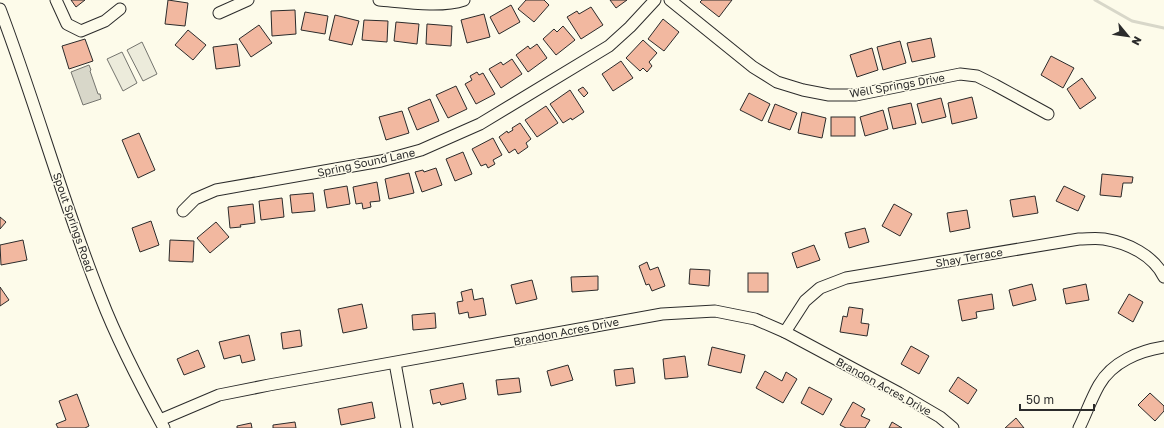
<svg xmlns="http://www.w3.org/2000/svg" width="1164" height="428" font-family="'Golos Text',sans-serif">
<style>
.green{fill:#ecebdb;stroke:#74746e}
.water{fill:#d8d7c9;stroke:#74746e}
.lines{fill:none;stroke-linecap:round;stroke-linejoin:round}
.stream{stroke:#d8d7c9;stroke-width:3}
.building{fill:#f2b8a0;stroke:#2b2b2b}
.minor-casing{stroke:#2b2b2b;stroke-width:13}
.minor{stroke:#fdfbea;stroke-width:11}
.labels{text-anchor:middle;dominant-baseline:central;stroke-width:3;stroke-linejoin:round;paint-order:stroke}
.street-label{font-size:11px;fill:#2b2b2b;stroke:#fdfbea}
</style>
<rect width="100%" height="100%" fill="#fdfbea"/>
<g class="green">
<path d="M142 42 157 74 143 81 127 50Z"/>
<path d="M122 52 137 83 123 91 107 59Z"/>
</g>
<path class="water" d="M89 65 91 70 90 71 98 94H100L101 99 83 105 71 72Z"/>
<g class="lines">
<path class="stream" d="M1095 0 1132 21 1164 28"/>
</g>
<g class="building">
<path d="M71 0H85L76 7Z"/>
<path d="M168 0 188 3 185 26 165 24Z"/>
<path d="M526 0H544L549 5 534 22 518 9Z"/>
<path d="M610 0H627L616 8Z"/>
<path d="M702 0H732L719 17 700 2Z"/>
<path d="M511 5 520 22 499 34 490 17Z"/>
<path d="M591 7 603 25 581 39 567 17 577 11 579 14Z"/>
<path d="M295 10 296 34 272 36 271 11Z"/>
<path d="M305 12 328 16 325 34 301 30Z"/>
<path d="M484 14 490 37 467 43 461 20Z"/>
<path d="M335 15 359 21 352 45 329 40Z"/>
<path d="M663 19 679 32 664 51 648 39Z"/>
<path d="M364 20 388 21 387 42 362 40Z"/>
<path d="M396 22 419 24 417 44 394 41Z"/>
<path d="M427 24 452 26 451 46 426 44Z"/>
<path d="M259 25 272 43 251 57 239 39Z"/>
<path d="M563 26 575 40 556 55 543 39 554 29 557 32Z"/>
<path d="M188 30 206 45 193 60 175 45Z"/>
<path d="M931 38 935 57 912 62 907 43Z"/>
<path d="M85 39 93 61 69 69 62 46Z"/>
<path d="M643 40 657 53 649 62 652 66 647 72 643 68 640 71 626 58Z"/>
<path d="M900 41 906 63 883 70 877 47Z"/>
<path d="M237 44 240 66 216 69 213 47Z"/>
<path d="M537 44 547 58 528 72 516 55 528 46 530 49Z"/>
<path d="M872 48 878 70 857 77 850 55Z"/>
<path d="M1051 56 1074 68 1063 88 1041 75Z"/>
<path d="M512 59 522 74 501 88 489 69 501 62 503 65Z"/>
<path d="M621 61 633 78 613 91 602 74Z"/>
<path d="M477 72 479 75 483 73 495 94 476 104 465 84 472 80 470 76Z"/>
<path d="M1082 78 1096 98 1080 109 1067 89Z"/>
<path d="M456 86 467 109 448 118 436 95Z"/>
<path d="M583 87 588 93 584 97 578 90Z"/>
<path d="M570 90 584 112 572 120 571 118 563 123 550 104Z"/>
<path d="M749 93 770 104 762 121 740 110Z"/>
<path d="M972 97 977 118 952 124 948 103Z"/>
<path d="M941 98 946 117 922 123 917 104Z"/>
<path d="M430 99 439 121 417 130 408 108Z"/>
<path d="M911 103 916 124 893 129 888 108Z"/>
<path d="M775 104 797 113 790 130 768 122Z"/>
<path d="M546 106 558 123 537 137 525 120Z"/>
<path d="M883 110 888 129 865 136 860 117Z"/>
<path d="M402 111 409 133 386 140 379 117Z"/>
<path d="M802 112 826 118 822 138 798 133Z"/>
<rect x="831" y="117" width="24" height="19"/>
<path d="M520 123 531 139 526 143 528 147 518 154 515 149 509 153 499 137 507 131 508 133 513 130 512 128Z"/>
<path d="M139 133 155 170 138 178 122 140Z"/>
<path d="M493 138 502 155 493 160 495 164 488 168 486 164 481 166 472 149Z"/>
<path d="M463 152 472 174 455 181 446 159Z"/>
<path d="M436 168 442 185 422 192 415 172 423 170 424 172Z"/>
<path d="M409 173 414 193 389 199 385 179Z"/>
<path d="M1102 174 1133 177 1132 183H1123L1121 197 1100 195Z"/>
<path d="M377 182 380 201 370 202 371 207 363 209 362 203 356 204 353 187Z"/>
<path d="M347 186 350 204 327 208 324 190Z"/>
<path d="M1064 186 1085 196 1078 211 1056 201Z"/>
<path d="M313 193 315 211 292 213 290 195Z"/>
<path d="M1035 196 1038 213 1013 217 1010 200Z"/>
<path d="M282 198 284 217 261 220 259 201Z"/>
<path d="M253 204 255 223 240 225 241 227 230 228 228 207Z"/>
<path d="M894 204 912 214 900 236 882 226Z"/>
<path d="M967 210 970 228 950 232 947 213Z"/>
<path d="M0 217 6 222 0 229Z"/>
<path d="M151 221 159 245 140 252 132 228Z"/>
<path d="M216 222 229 237 210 253 197 238Z"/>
<path d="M865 228 869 242 849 248 845 233Z"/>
<path d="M23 240 27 260 1 265 0 245Z"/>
<path d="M170 240 194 241 193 262 169 261Z"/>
<path d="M814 245 820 260 797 268 792 253Z"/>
<path d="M647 262 650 270 658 267 665 286 652 291 649 284 646 285 639 266Z"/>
<path d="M690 269 710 270 709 286 689 284Z"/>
<rect x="748" y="273" width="20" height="19"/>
<path d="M598 276V290L572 292 571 277Z"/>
<path d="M532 280 537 299 516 304 511 285Z"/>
<path d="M1032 284 1036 300 1013 306 1009 290Z"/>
<path d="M1086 284 1089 300 1066 304 1063 289Z"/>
<path d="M0 287 9 300 0 306Z"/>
<path d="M472 289 474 300 483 298 486 315 469 318 468 312 459 314 457 302 463 301 461 292Z"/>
<path d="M992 294 994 309 976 312 977 318 962 321 958 300Z"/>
<path d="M1129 294 1143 302 1133 322 1118 313Z"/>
<path d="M362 304 367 328 343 333 338 309Z"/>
<path d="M849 307 863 309 861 323 869 324 867 336 840 332 843 316 847 317Z"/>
<path d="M435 313 436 328 413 330 412 315Z"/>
<path d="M300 330 302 346 283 349 281 333Z"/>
<path d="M249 335 255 360 242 363 240 355 224 359 219 342Z"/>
<path d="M911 346 929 356 919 374 901 364Z"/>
<path d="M712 347 745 355 741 373 708 365Z"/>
<path d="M198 350 205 367 184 375 177 359Z"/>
<path d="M685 356 688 377 665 379 663 359Z"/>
<path d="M568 365 573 380 551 386 547 371Z"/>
<path d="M633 368 635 383 616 386 614 370Z"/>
<path d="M765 371 782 381 786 372 797 379 783 403 756 388Z"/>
<path d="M958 377 977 390 968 404 949 391Z"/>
<path d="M519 378 521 392 498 395 496 380Z"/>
<path d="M463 383 466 399 441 405 440 402 433 404 430 390Z"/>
<path d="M809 387 832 399 823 415 801 403Z"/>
<path d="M1150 393 1164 406V411L1155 421 1138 405Z"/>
<path d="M77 394 89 426 85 428H58L56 424 66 420 59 401Z"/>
<path d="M372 402 375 418 341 425 338 409Z"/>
<path d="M853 402 865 409 861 416 870 420 865 428H846L840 425Z"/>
<path d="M1016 418 1024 428H1005Z"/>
<path d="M295 422 296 428H273V425Z"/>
<path d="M892 422 902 428H889Z"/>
<path d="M251 423 252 428H237V426Z"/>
</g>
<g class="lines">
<g class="minor-casing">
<g id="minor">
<path d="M56 0 67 24 81 31 105 21 120 9"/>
<path d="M379 0C403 2 441 8 464 0"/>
<path d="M670 0 753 67 777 82 803 90 829 95H856L960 74 977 76 995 85 1048 114"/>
<path d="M0 9C36 104 63 203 101 298 118 342 141 386 164 428"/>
<path d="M219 13 248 0"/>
<path d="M183 211 195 199 216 190 381 161 421 150 480 124 609 46 630 27 655 0"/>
<path d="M785 332 805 301 820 288 846 278 1079 239C1087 239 1096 238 1104 239 1128 243 1153 255 1164 277"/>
<path d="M395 363 407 428"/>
<path d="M160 420 219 395 269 385 662 314 715 311 755 319 785 332 899 393 940 417 953 428"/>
<path d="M1079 428C1086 414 1091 399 1099 385 1112 362 1139 351 1164 347"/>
</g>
</g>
<use href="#minor" class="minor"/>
</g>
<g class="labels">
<g class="street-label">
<text transform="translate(897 85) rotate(-10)">Well Springs Drive</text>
<text transform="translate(366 162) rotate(-12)">Spring Sound Lane</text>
<text transform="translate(74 222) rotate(71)">Spout Springs Road</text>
<text transform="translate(969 257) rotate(-10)">Shay Terrace</text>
<text transform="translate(566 331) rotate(-11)">Brandon Acres Drive</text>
<text transform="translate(884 386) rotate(29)">Brandon Acres Drive</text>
</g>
</g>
<g transform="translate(1128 36) rotate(119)" stroke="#fdfbea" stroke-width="3" paint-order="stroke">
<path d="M0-3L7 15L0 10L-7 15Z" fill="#2b2b2b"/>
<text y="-6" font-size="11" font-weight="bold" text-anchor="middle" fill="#2b2b2b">N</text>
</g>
<path d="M1020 404v6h74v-6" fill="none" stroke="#2b2b2b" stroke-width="2"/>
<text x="1026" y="404" font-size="12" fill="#2b2b2b" stroke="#fdfbea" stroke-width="3" paint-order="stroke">50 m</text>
</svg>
